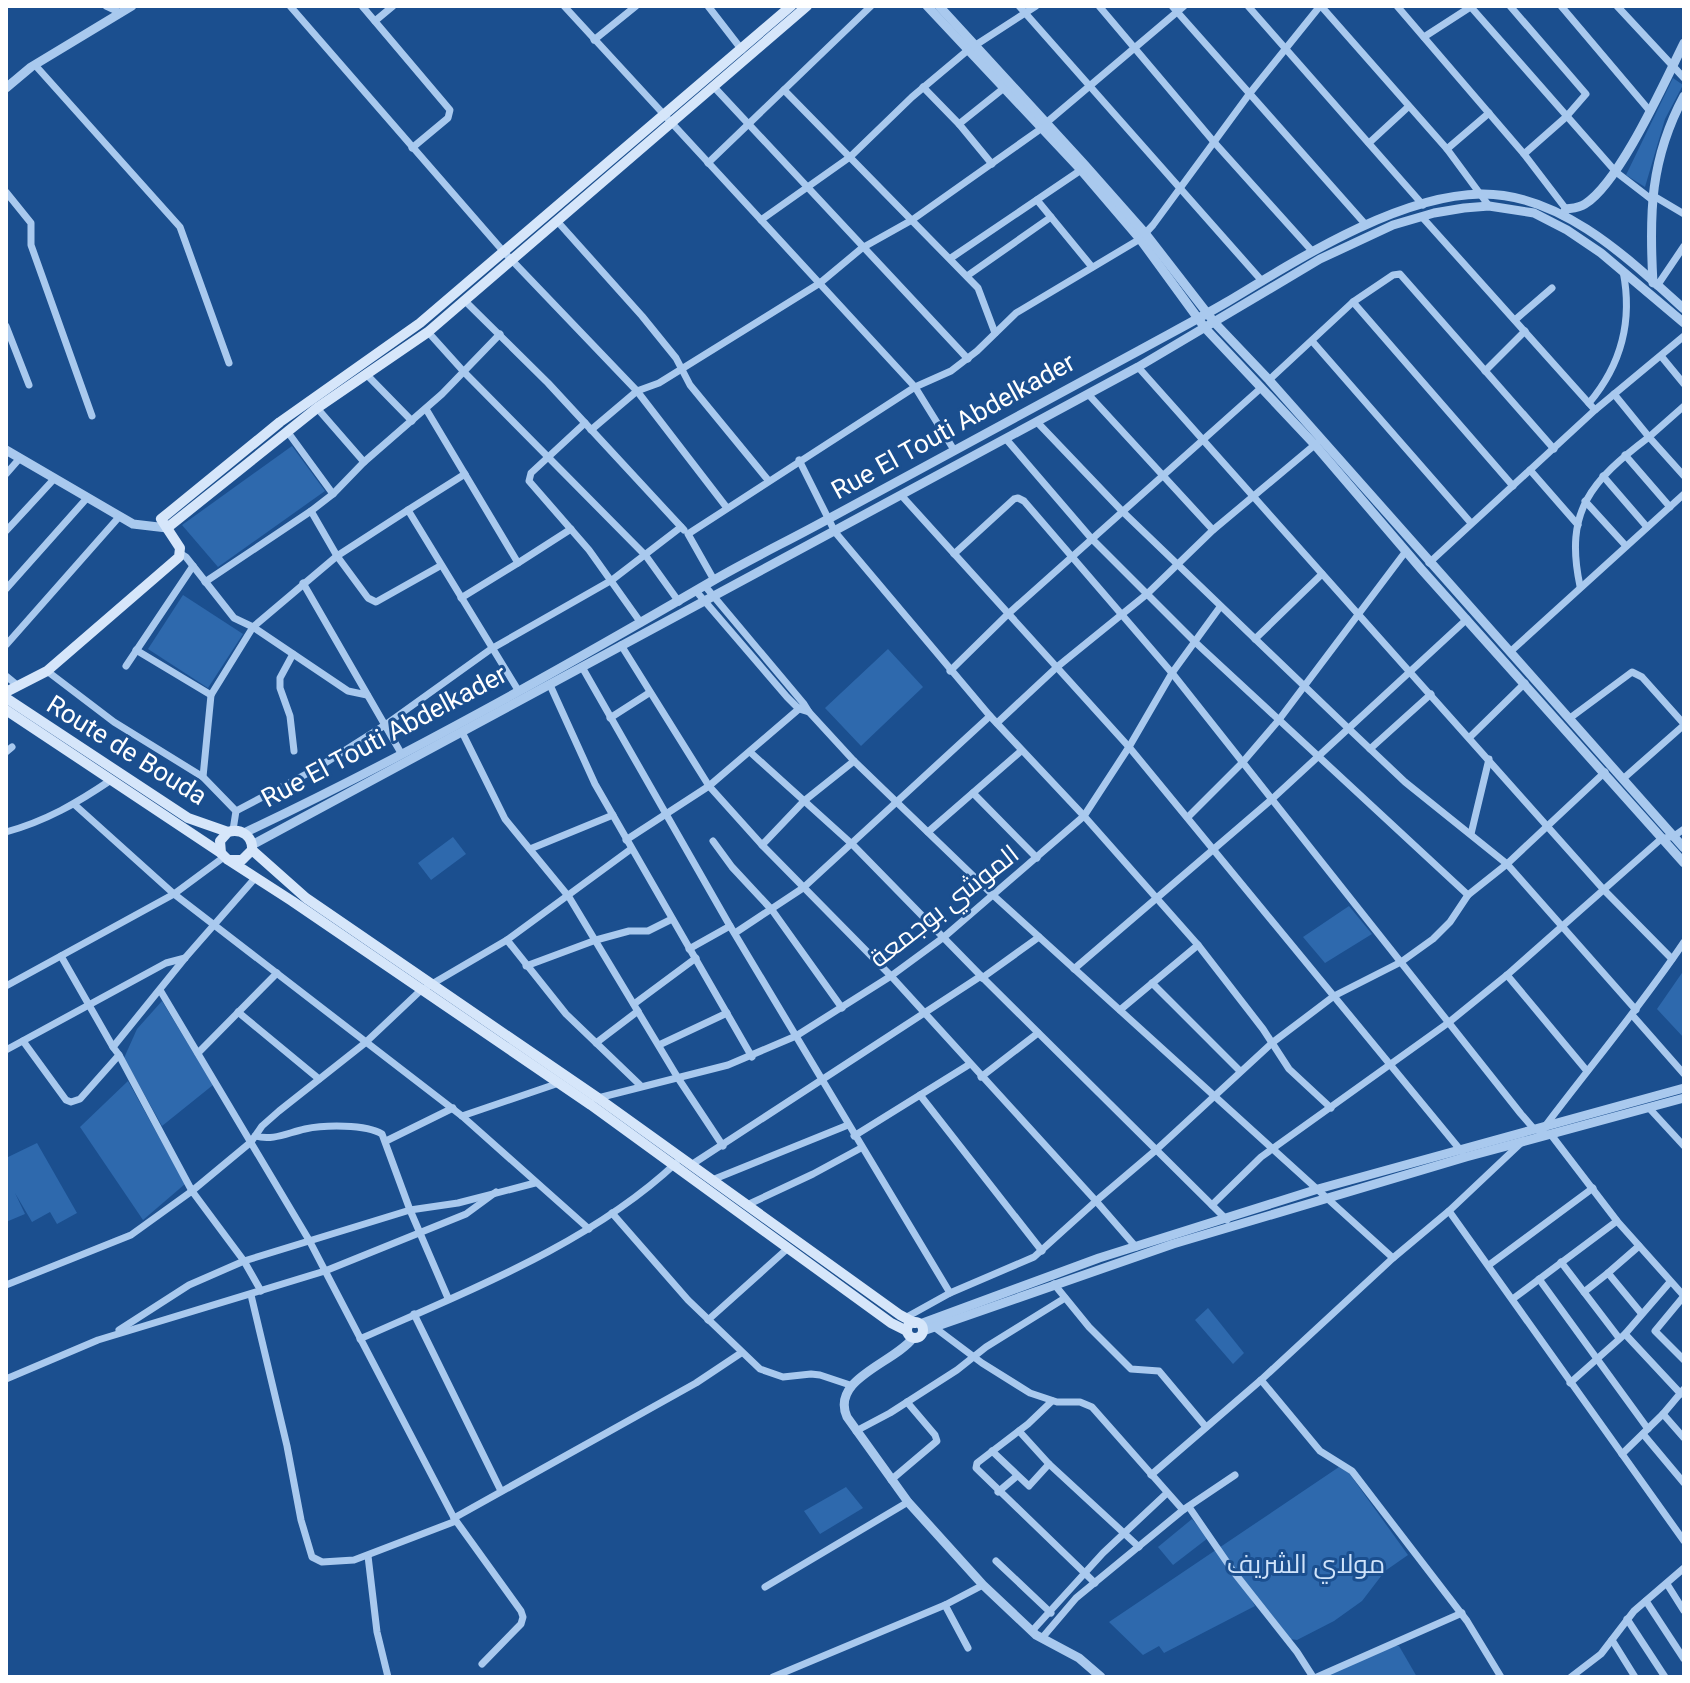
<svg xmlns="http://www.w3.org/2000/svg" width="1690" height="1683" font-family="Roboto,Cairo,sans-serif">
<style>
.green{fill:#2e69ad}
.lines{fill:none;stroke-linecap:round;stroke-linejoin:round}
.minor{stroke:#a9c9ee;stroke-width:7}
.tertiary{stroke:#a9c9ee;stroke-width:9}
.secondary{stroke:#d6e6fa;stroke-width:10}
.labels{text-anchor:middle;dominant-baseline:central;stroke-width:6;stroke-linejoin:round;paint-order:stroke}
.street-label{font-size:26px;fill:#fff;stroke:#1b4f8f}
.park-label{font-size:26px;fill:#cfe3fa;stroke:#1b4f8f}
</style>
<rect width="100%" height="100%" fill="#1b4f8f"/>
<g class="green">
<path d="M1673 78 1683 85 1665 119 1645 187 1626 175Z"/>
<path d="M292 446 325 491 218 567 182 525Z"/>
<path d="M183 595 243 634 208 688 148 649Z"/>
<path d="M888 649 923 687 861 746 825 708Z"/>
<path d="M453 837 466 854 431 880 418 863Z"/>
<path d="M1349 906 1372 934 1325 963 1303 937Z"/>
<path d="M1684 970V1038L1657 1009Z"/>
<path d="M162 1001 213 1085 162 1126 124 1058 137 1029Z"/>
<path d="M128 1081 185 1184 143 1220 80 1127Z"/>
<path d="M37 1143 77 1213 57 1224 50 1212 32 1222 15 1193 25 1214 6 1222V1158Z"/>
<path d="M1208 1308 1244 1353 1233 1364 1195 1320Z"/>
<path d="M1339 1467 1349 1473 1408 1555 1385 1571 1362 1601 1334 1621 1297 1640 1290 1639 1247 1592 1255 1606 1164 1653 1159 1646 1143 1655 1109 1622Z"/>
<path d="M846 1487 863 1508 820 1534 804 1511Z"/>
<path d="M1192 1519 1208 1538 1173 1565 1158 1547Z"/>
<path d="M1394 1646H1399L1417 1677H1323Z"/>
</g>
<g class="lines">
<g class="minor">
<path d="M106 6 121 13"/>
<path d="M290 6 503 251 637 391 727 508"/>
<path d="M362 6 450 110 448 118 412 148"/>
<path d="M564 6 915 387 954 450"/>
<path d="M708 6 742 50"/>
<path d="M1019 6 1262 281"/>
<path d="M1099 6 1214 142 1313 252"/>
<path d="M1172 6 1366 225"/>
<path d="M1248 6 1423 205"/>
<path d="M1321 6 1447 149 1489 206"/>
<path d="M1397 6 1524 154 1566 209"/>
<path d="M1470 6 1616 172 1651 199"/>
<path d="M1510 6 1586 94 1566 117 1524 154"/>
<path d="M1561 6 1649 110"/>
<path d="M1617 6 1684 78"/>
<path d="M375 21 393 6"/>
<path d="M1424 37 1472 6"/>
<path d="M594 40 636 6"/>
<path d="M35 65 180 227 229 363"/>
<path d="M714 87 968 359"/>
<path d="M923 87 959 124"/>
<path d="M784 90 978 288 995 333"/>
<path d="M1046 123 1184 6"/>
<path d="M1369 143 1408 107"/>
<path d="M1447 149 1489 113"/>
<path d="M708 163 871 6"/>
<path d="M992 164 959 124 1004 88"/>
<path d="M6 192 31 223V245L92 416"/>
<path d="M1652 195 1684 214"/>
<path d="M1037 200 1092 267"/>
<path d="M1422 217 1595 410"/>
<path d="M761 220 850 157 912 97 968 50 1036 6"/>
<path d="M557 221 642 316 676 358 690 385 768 480"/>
<path d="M951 258 1081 170"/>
<path d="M967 276 1051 217"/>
<path d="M1657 286 1684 246"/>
<path d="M464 300 548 383 684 530"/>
<path d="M1353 302 1513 486"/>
<path d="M1515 320 1552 288"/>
<path d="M6 326 29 385"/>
<path d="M428 332 464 372 646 556 679 602"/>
<path d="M1312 341 1471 523"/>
<path d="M1661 356 1684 384"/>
<path d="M1138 367 1604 890 1672 959"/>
<path d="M1485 371 1525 331"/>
<path d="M367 375 412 421"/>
<path d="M1269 380 1353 302 1393 275 1400 274 1554 449"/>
<path d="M1088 394 1213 530"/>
<path d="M1589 403C1622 364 1633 321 1623 271"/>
<path d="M1684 406 1649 437 1684 476"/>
<path d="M317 408 364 462"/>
<path d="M426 409 518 563 571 529"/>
<path d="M1037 422 1122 511 1348 728 1405 782 1507 864 1636 1010"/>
<path d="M585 423 531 473 529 481 589 550 641 623"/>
<path d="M591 430 637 391 659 383 820 283 862 248 912 220 1042 128"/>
<path d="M287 431 333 494"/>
<path d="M1006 439 1091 538 1195 642 1468 895"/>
<path d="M1625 455 1670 507"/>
<path d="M799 460 835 532 990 716 1084 816 1198 945 1263 1029 1289 1069 1331 1108"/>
<path d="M1530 470 1578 525"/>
<path d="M6 474 20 458"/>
<path d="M1603 476 1647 527"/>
<path d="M901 495 1129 747 1462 1152"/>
<path d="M1585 501 1626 546"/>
<path d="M408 510 465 474"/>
<path d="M311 511 337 556 408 510 518 690"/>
<path d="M6 531 54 479"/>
<path d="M181 554 186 557 234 618 253 627 348 691 367 695"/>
<path d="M954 554 1014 499 1018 498 1024 501 1172 673 1521 1114 1534 1129 1552 1136 1617 1221 1684 1296"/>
<path d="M1429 563 1595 410 1684 336"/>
<path d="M714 580 688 534 915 387 951 371 977 351 1016 313 1140 239 1153 225 1250 93 1320 6"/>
<path d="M205 582 311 511 333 494 364 462 442 394 500 334"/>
<path d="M303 583 401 753"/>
<path d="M1580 586C1564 511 1591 481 1649 437L1614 394"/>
<path d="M6 589 87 498"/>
<path d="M696 591 787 697 799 709 809 712 804 704 705 586"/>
<path d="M461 598 518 563"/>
<path d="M1255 639 1322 574"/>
<path d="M6 645 119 517"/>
<path d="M621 645 709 786 762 845 891 976 1096 1201 1034 1257 950 1293 905 1318"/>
<path d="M136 650 211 695 253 627 337 556 368 598 376 602 440 566"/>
<path d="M1510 652 1684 494"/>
<path d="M293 654 280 678V688L290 716 294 751"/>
<path d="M126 666 193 566"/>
<path d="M582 667 730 926 950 1293"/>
<path d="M47 671 114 722 203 777"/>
<path d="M950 671 1008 614 1261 388"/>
<path d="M6 676 17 685"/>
<path d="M550 685 595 784 752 1057"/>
<path d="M211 695 203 777 236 811 233 830"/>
<path d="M809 712 854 761 994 896 1393 1258"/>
<path d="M610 718 649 693"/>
<path d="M1570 718 1632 672 1642 677 1684 724"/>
<path d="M997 723 1057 667 1147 594 1213 530 1317 443"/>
<path d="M462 732 505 819 569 897 678 1078 723 1146"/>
<path d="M1470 737 1525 683"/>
<path d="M1370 749 1431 694"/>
<path d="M6 752 12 747"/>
<path d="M750 752 853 845 981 976 1227 1220"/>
<path d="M1624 778 1684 725"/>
<path d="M973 793 1037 858"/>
<path d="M75 805 174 894 462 1116 589 1229"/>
<path d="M236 811 314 770 385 725 491 649 612 580 681 527"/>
<path d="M1188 817 1242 763 1278 721 1406 551"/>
<path d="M6 832C46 821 77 803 111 780"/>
<path d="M928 832 1021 751"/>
<path d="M1471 834 1489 759"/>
<path d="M626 840 709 786 800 708"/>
<path d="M713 841 732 867 772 910 842 1008"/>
<path d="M762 845 804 801 854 761"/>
<path d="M530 849 613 815"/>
<path d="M735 933 803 888 990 716"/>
<path d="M507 940 566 1014 641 1086"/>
<path d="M689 949 730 926"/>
<path d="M61 956 113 1047"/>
<path d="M526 966 596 940 629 931H648L672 919"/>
<path d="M1074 969 1271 800 1467 619"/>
<path d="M1507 975 1587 1071"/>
<path d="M982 978 1039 937"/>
<path d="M1152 983 1240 1071"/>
<path d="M6 986 174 894 224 857"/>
<path d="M160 990 309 1240 454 1518 521 1611 523 1617 521 1624 482 1664"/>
<path d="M634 1004 696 958"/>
<path d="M1120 1010 1198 945"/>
<path d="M238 1012 319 1079"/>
<path d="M1633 1016 1684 1074"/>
<path d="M23 1041 66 1100 71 1102 80 1099 119 1055 113 1047 185 958 256 877"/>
<path d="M596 1043 638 1011"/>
<path d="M659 1045 727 1013"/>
<path d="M6 1050 166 963 185 958"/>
<path d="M198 1053 277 973"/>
<path d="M119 1055 192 1191 251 1142 262 1126 279 1111 365 1043 420 991 507 940 631 849"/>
<path d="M981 1077 1038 1033"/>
<path d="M920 1095 1042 1251"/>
<path d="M598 1098 728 1065 796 1036 891 976 944 937 1084 816 1129 747 1172 673 1220 607"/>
<path d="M1649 1108 1684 1146"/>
<path d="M462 1116 556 1084"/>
<path d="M1546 1125C1592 1064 1641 1006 1684 942"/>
<path d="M255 1136C273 1141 287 1133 305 1129 324 1125 366 1124 382 1134L410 1210 448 1298"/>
<path d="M854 1136 970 1064"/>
<path d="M386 1141 453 1108"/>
<path d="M691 1165 981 976"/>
<path d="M712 1180 848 1125"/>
<path d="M747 1205 813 1174 861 1148"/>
<path d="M1212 1205 1261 1157 1448 1023 1507 975 1661 839 1674 836 1684 829"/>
<path d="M1449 1211C1528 1321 1605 1431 1684 1541"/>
<path d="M612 1213 688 1300 760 1369 783 1377 811 1374 820 1375 850 1385"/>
<path d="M1136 1247 1096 1201 1156 1150 1272 1043 1334 996 1401 962 1433 939 1450 922 1468 895 1507 864 1605 772"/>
<path d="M1561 1262 1619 1338"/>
<path d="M1489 1265 1593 1188"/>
<path d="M1608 1273 1639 1246"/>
<path d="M1539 1279 1648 1429"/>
<path d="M1054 1284 1089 1327 1131 1369 1159 1371 1206 1427"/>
<path d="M6 1285 131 1235 192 1191 244 1261 261 1291"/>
<path d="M1584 1292 1608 1273 1641 1313"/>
<path d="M251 1295 287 1446 301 1520 312 1557 322 1562 354 1560 456 1521"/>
<path d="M1684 1296 1655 1331 1684 1360"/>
<path d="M1514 1298 1617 1221"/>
<path d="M414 1314 501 1491"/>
<path d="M708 1320 787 1249"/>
<path d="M934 1327 982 1363 1030 1393 1057 1402H1080L1092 1407 1183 1510"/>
<path d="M119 1330 189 1285 244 1261 410 1210 458 1203 535 1183"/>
<path d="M1625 1334 1681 1394"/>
<path d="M360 1339C467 1291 590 1244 676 1163"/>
<path d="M6 1379 98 1340 325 1271 466 1214 496 1192"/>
<path d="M1261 1380 1320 1451 1352 1471 1467 1621 1501 1677"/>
<path d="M1570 1383 1625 1334 1670 1282"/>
<path d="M1052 1401 1028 1424 977 1463 976 1468 1095 1583"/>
<path d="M1663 1414 1684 1438"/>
<path d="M856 1431 890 1413 957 1370 986 1347 1065 1298"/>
<path d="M1019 1431 1049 1464 1139 1547"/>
<path d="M1643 1434 1684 1483"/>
<path d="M992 1451 1029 1486 1049 1464"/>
<path d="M1622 1454 1663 1414 1684 1389"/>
<path d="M1151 1475 1261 1380 1393 1258 1449 1211 1521 1143"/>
<path d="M891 1480 937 1441 935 1435 907 1402"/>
<path d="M998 1492 1017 1476"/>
<path d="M1189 1507 1233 1571 1297 1652 1313 1677"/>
<path d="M454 1518 696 1383 741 1353"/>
<path d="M368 1556 377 1632 388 1677"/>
<path d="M996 1561 1051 1613"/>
<path d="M1667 1584 1684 1611"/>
<path d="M765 1587 908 1502"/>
<path d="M1646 1601 1684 1659"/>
<path d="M945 1605 968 1648"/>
<path d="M1627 1619 1665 1677"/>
<path d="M1032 1631 1103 1553 1167 1493"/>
<path d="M1042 1638 1076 1598 1183 1510 1235 1475"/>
<path d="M1612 1640 1635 1677"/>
<path d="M773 1677 945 1605 983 1585"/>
<path d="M1317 1677 1462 1613"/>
<path d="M1571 1677 1601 1654 1634 1611 1684 1568"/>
</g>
<g class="tertiary">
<path d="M927 6 1081 170 1140 239 1205 328 1315 445 1422 570 1684 863"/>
<path d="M939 6 1084 164 1145 233 1214 322 1269 380 1684 848"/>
<path d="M6 88 31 67 132 6"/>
<path d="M1563 215 1566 209C1573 208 1579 208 1585 204 1620 182 1664 83 1684 43"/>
<path d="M1653 283C1649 214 1650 159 1684 96"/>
<path d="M6 450 133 524 167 528"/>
<path d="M244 833C405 757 561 669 714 580 752 558 792 539 830 518 934 462 1037 406 1140 350 1169 334 1198 319 1227 302 1297 260 1398 195 1481 194 1561 193 1629 259 1684 309"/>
<path d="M252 845 1138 367 1320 259 1393 225 1434 213 1464 208 1489 206 1534 213 1567 230 1601 253 1684 323"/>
<path d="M920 1324 1099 1258 1318 1189 1684 1088"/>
<path d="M923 1331 1173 1244 1466 1157 1684 1098"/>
<path d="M913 1338C894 1363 830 1379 847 1417L908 1502 983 1585 1036 1635 1079 1658 1101 1677"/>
</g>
<g class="secondary">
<path d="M167 528 317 408 428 332 807 6"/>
<path d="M6 692 47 671 179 557 180 548 161 519 280 422 420 323 791 6"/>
<path d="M6 698 188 818 228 832"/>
<path d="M6 710 221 853"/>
<path d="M252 850 242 860H228L221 853 220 841 228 832C241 828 253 836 252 850L306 898 598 1098 900 1315 915 1323"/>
<path d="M230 861 292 901 591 1105 891 1323 907 1331"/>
<circle cx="915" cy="1330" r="8"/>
</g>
</g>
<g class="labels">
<g class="street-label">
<text transform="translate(953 426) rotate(-29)">Rue El Touti Abdelkader</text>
<text transform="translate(384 736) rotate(-28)">Rue El Touti Abdelkader</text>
<text transform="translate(127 750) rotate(32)">Route de Bouda</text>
<text transform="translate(944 906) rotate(-38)">الموشي بوجمعة</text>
</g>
<g class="park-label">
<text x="1306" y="1564">مولاي الشريف</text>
</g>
</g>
<rect width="1690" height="1683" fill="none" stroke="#ffffff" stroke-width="16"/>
</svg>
